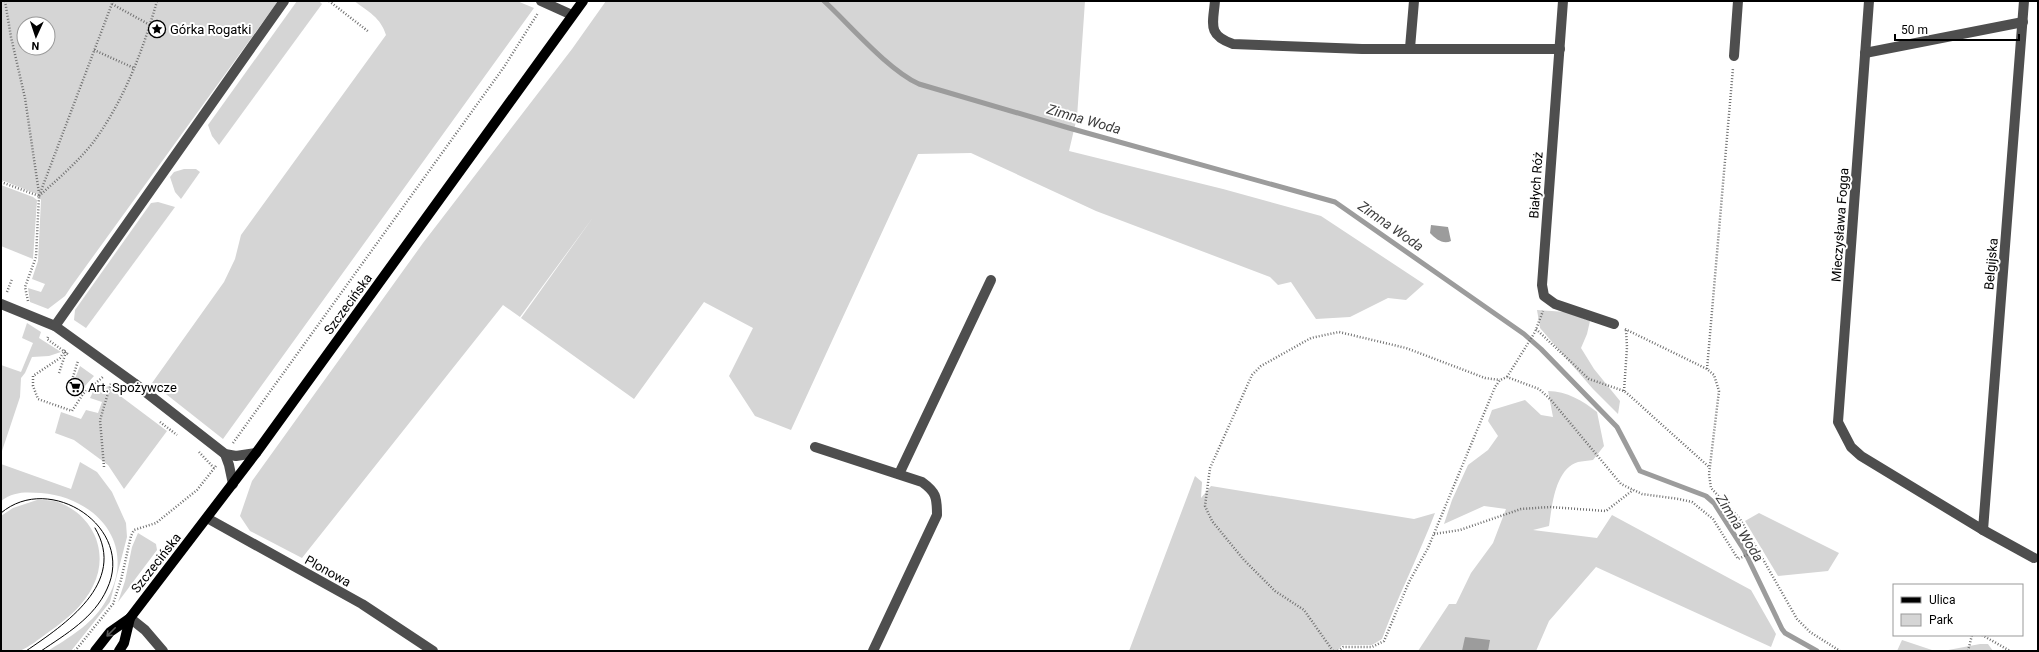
<svg xmlns="http://www.w3.org/2000/svg" width="2039" height="652" font-family="Roboto,sans-serif">
<style>
.green{fill:#d5d5d5;fill-rule:evenodd}
.water{fill:#9c9c9c}
.lines{fill:none;stroke-linecap:round;stroke-linejoin:round}
.stream{stroke:#9c9c9c;stroke-width:5}
.path{stroke:#707070;stroke-width:2.5;stroke-dasharray:1 2;stroke-linecap:butt}
.minor{stroke:#4e4e4e;stroke-width:10}
.major{stroke:#000;stroke-width:10}
.tram{stroke:#000;stroke-width:1}
.oneway{stroke:#595959}
.labels{text-anchor:middle;dominant-baseline:central;stroke-width:4;stroke-linejoin:round;paint-order:stroke}
.poi-label{font-size:13px;fill:#000;stroke:#fff;text-anchor:start}
.street-label{font-size:13px;fill:#000;stroke:#fff}
.water-label{font-size:14px;font-style:italic;fill:#3d3d3d;stroke:#fff}
</style>
<rect width="100%" height="100%" fill="#fff"/>
<g class="green">
<path d="M1 1H278L71 287 65 296 48 309 30 302 28 288 41 292 45 284 32 279 38 261 41 200 37 194 1 180ZM24 24H48V48H24Z"/>
<path d="M297 1H319L322 4 219 145 212 136 208 125Z"/>
<path d="M354 1H517L534 8 223 439 152 383 224 282 235 259 241 235 386 35C381 18 368 11 354 1Z"/>
<path d="M606 1H1085L1077 117 1069 151 1223 189 1321 216 1424 284 1406 300 1388 298 1350 317 1316 319 1291 282 1278 285 1270 277 1096 211 971 153 918 154 791 430 755 416 729 376 753 328 704 302 634 399 521 318 594 216 520 317 503 305 302 558 250 531 240 516 252 481 423 243 572 49Z"/>
<path d="M184 169H196L200 172 181 199 175 192 170 177 174 172Z"/>
<path d="M1 185 33 197 37 200 33 259 1 246Z"/>
<path d="M158 202 175 207 86 328 74 320 75 310 151 203Z"/>
<path d="M1537 310 1566 312 1590 321 1587 334 1581 348 1594 369 1620 401 1618 414 1593 389 1540 328Z"/>
<path d="M27 323 41 332 39 338 61 352 49 356 32 357 25 373 21 378 20 397 1 454V365L21 372 33 343 22 338Z"/>
<path d="M80 366 94 376 74 398 79 383 74 381Z"/>
<path d="M103 383 167 431 124 489 108 465 74 440 55 433 61 412 81 419 86 410 98 413 102 402 90 398 93 392Z"/>
<path d="M1548 391C1567 391 1583 401 1597 412L1604 446 1593 460C1588 461 1582 461 1578 462 1555 469 1552 506 1549 526L1533 530 1597 538 1612 515 1751 590 1776 634 1771 647 1596 567 1549 621 1536 651H1418L1449 604H1456L1471 573 1493 543 1506 509 1484 506 1444 524 1452 500 1468 465 1488 450 1498 436 1488 421 1492 410 1525 400 1541 415 1553 417Z"/>
<path d="M80 462 97 472 112 492 126 523 127 537 110 602 71 651H48C68 638 91 625 104 604 140 549 100 498 41 493 26 492 14 491 1 501V464L71 489Z"/>
<path d="M1195 476 1202 482 1201 498 1211 486 1414 519 1435 513C1419 555 1398 596 1382 639L1372 645H1342L1337 651H1129Z"/>
<path d="M37 500C44 500 52 500 58 502 93 515 110 552 93 586 84 605 67 619 50 631 43 636 27 649 19 651 14 652 7 651 1 651V516L13 508Z"/>
<path d="M1759 513 1839 553 1828 571 1778 576 1745 521Z"/>
<path d="M138 533 156 544 157 550 118 602 125 581 132 547Z"/>
<path d="M1902 640 1935 651H1897Z"/>
<path d="M1980 644H1988L1993 651H1943Z"/>
</g>
<g class="water">
<path d="M1431 225 1448 227 1451 241C1443 245 1436 239 1430 233Z"/>
<path d="M1465 637 1490 640 1488 651H1462Z"/>
</g>
<g class="lines">
<path class="stream" d="M824 1C850 25 888 70 919 84L1069 128 1335 202 1524 334 1541 349 1617 427 1640 471 1706 496 1714 503 1744 550 1782 629 1785 633 1817 651"/>
<g class="path">
<path d="M5 1 11 37 25 98 39 193"/>
<path d="M329 1 369 32"/>
<path d="M112 4 150 25"/>
<path d="M94 50 134 68"/>
<path d="M1 182 39 196"/>
<path d="M39 196C58 179 79 161 95 140 125 98 143 50 157 1"/>
<path d="M7 292 12 279"/>
<path d="M28 301 25 287 36 257 39 196 113 1"/>
<path d="M1536 329 1589 379 1624 391 1629 395 1709 467"/>
<path d="M1625 329 1707 369 1714 375 1719 391 1709 474 1711 488 1740 519 1797 619 1810 632 1840 651"/>
<path d="M48 337 47 339 69 355"/>
<path d="M65 350 60 358 33 376V386L38 399 72 411 83 394 104 376"/>
<path d="M1707 369 1733 68"/>
<path d="M59 373 66 352"/>
<path d="M1507 377 1535 332 1543 311"/>
<path d="M72 380 78 361"/>
<path d="M1624 391 1627 347 1626 330"/>
<path d="M160 422 177 435"/>
<path d="M233 443 504 67 538 13"/>
<path d="M199 452 214 468"/>
<path d="M104 467 100 420 111 383"/>
<path d="M1434 534 1460 530 1521 509 1550 507 1606 511 1633 490"/>
<path d="M1982 635 2010 651"/>
<path d="M75 651 113 604 121 580 131 536 134 530 156 523 197 490 216 466"/>
<path d="M1333 651 1304 610 1275 591 1244 560 1212 521 1205 506 1210 468 1252 375 1261 366 1311 338 1339 332 1406 348 1485 378 1500 380"/>
<path d="M1338 651 1343 647H1372L1384 641 1409 582 1428 548 1495 387 1500 380 1507 377 1539 389 1551 400 1621 484 1642 494 1679 499 1692 502 1713 519 1738 559 1757 550"/>
<path d="M1968 651 1972 635"/>
</g>
<g class="minor">
<path d="M541 1 572 15"/>
<path d="M1215 1C1213 24 1207 35 1233 44L1362 49H1560"/>
<path d="M1563 1 1542 285 1544 296 1555 304 1614 324"/>
<path d="M1869 1 1838 422 1851 447 1861 456 1983 530 2024 1"/>
<path d="M1410 48 1414 1"/>
<path d="M1865 53 2023 22"/>
<path d="M1734 56 1738 1"/>
<path d="M1 304 55 326 134 383 225 454 236 456 256 453"/>
<path d="M55 326 284 1"/>
<path d="M815 447 922 482C936 492 937 497 937 515L873 651"/>
<path d="M225 454 229 465 233 484"/>
<path d="M899 474 991 280"/>
<path d="M207 518 362 604 433 651"/>
<path d="M1983 530 2034 558"/>
<path d="M130 618 145 630 163 651"/>
</g>
<g class="major">
<path d="M95 651 110 632 130 618 256 453 583 1"/>
<path d="M119 651 124 643 130 618"/>
</g>
<g class="tram">
<path d="M1 513C50 471 136 528 107 589 94 618 66 634 41 651"/>
<path d="M26 651C64 625 128 583 95 528"/>
</g>
</g>
<defs><path id="oneway-shaft" d="M-6 0H5M1.5-3L5.5 0L1.5 3" fill="none" stroke-width="1.6" stroke-linecap="round" stroke-linejoin="round"/></defs>
<use class="oneway" href="#oneway-shaft" transform="translate(111 632) rotate(135)"/>
<defs>
<g id="sight-ring" transform="scale(0.9)"><circle r="9.5" fill="#fff" stroke="#000" stroke-width="1.5"/><path d="M0-6L1.8-2.2L6-1.7L2.9 1.2L3.7 5.4L0 3.3L-3.7 5.4L-2.9 1.2L-6-1.7L-1.8-2.2Z" fill="#000"/></g>
<g id="supermarket-ring" transform="scale(0.9)"><circle r="9.5" fill="#fff" stroke="#000" stroke-width="1.5"/><path d="M-6-5.5h2.5l.6 2H6L4.5 2H-2.5L-4.4-4H-6ZM-1.5 3.2a1.3 1.3 0 1 0 .1 0ZM3 3.2a1.3 1.3 0 1 0 .1 0Z" fill="#000"/></g>
</defs>
<g fill-rule="evenodd">
<use href="#sight-ring" x="157" y="29"/>
<use href="#supermarket-ring" x="75" y="387"/>
</g>
<g class="labels">
<g class="poi-label">
<text x="170" y="29">Górka Rogatki</text>
<text x="88" y="387">Art. Spożywcze</text>
</g>
<g class="street-label">
<text transform="translate(1536 185) rotate(-86)">Białych Róż</text>
<text transform="translate(1840 225) rotate(-86)">Mieczysława Fogga</text>
<text transform="translate(1991 264) rotate(-85)">Belgijska</text>
<text transform="translate(348 304) rotate(-54)">Szczecińska</text>
<text transform="translate(156 563) rotate(-52)">Szczecińska</text>
<text transform="translate(328 571) rotate(29)">Plonowa</text>
</g>
<g class="water-label">
<text transform="translate(1084 119) rotate(16)">Zimna Woda</text>
<text transform="translate(1391 226) rotate(35)">Zimna Woda</text>
<text transform="translate(1740 528) rotate(58)">Zimna Woda</text>
</g>
</g>
<rect width="2039" height="652" fill="none" stroke="#000000" stroke-width="4"/>
<rect x="1893" y="584" width="130" height="52" fill="#ffffff" stroke="#999999"/>
<rect x="1901" y="597" width="20" height="6" fill="#000000" stroke="#999999"/>
<text x="1929" y="604" font-size="12" fill="#000000">Ulica</text>
<rect x="1901" y="614" width="20" height="12" fill="#d5d5d5" stroke="#999999"/>
<text x="1929" y="624" font-size="12" fill="#000000">Park</text>
<g transform="translate(36 36) rotate(183)"><circle r="19" fill="#ffffff" stroke="#999999"/>
<path d="M0-3L7 15L0 10L-7 15Z" fill="#000000"/>
<text y="-6" font-size="11" font-weight="bold" text-anchor="middle" fill="#000000">N</text>
</g>
<path d="M1895 34v6h124v-6" fill="none" stroke="#000000" stroke-width="2"/>
<text x="1901" y="34" font-size="12" fill="#000000" stroke="#ffffff" stroke-width="3" paint-order="stroke">50 m</text>
</svg>
